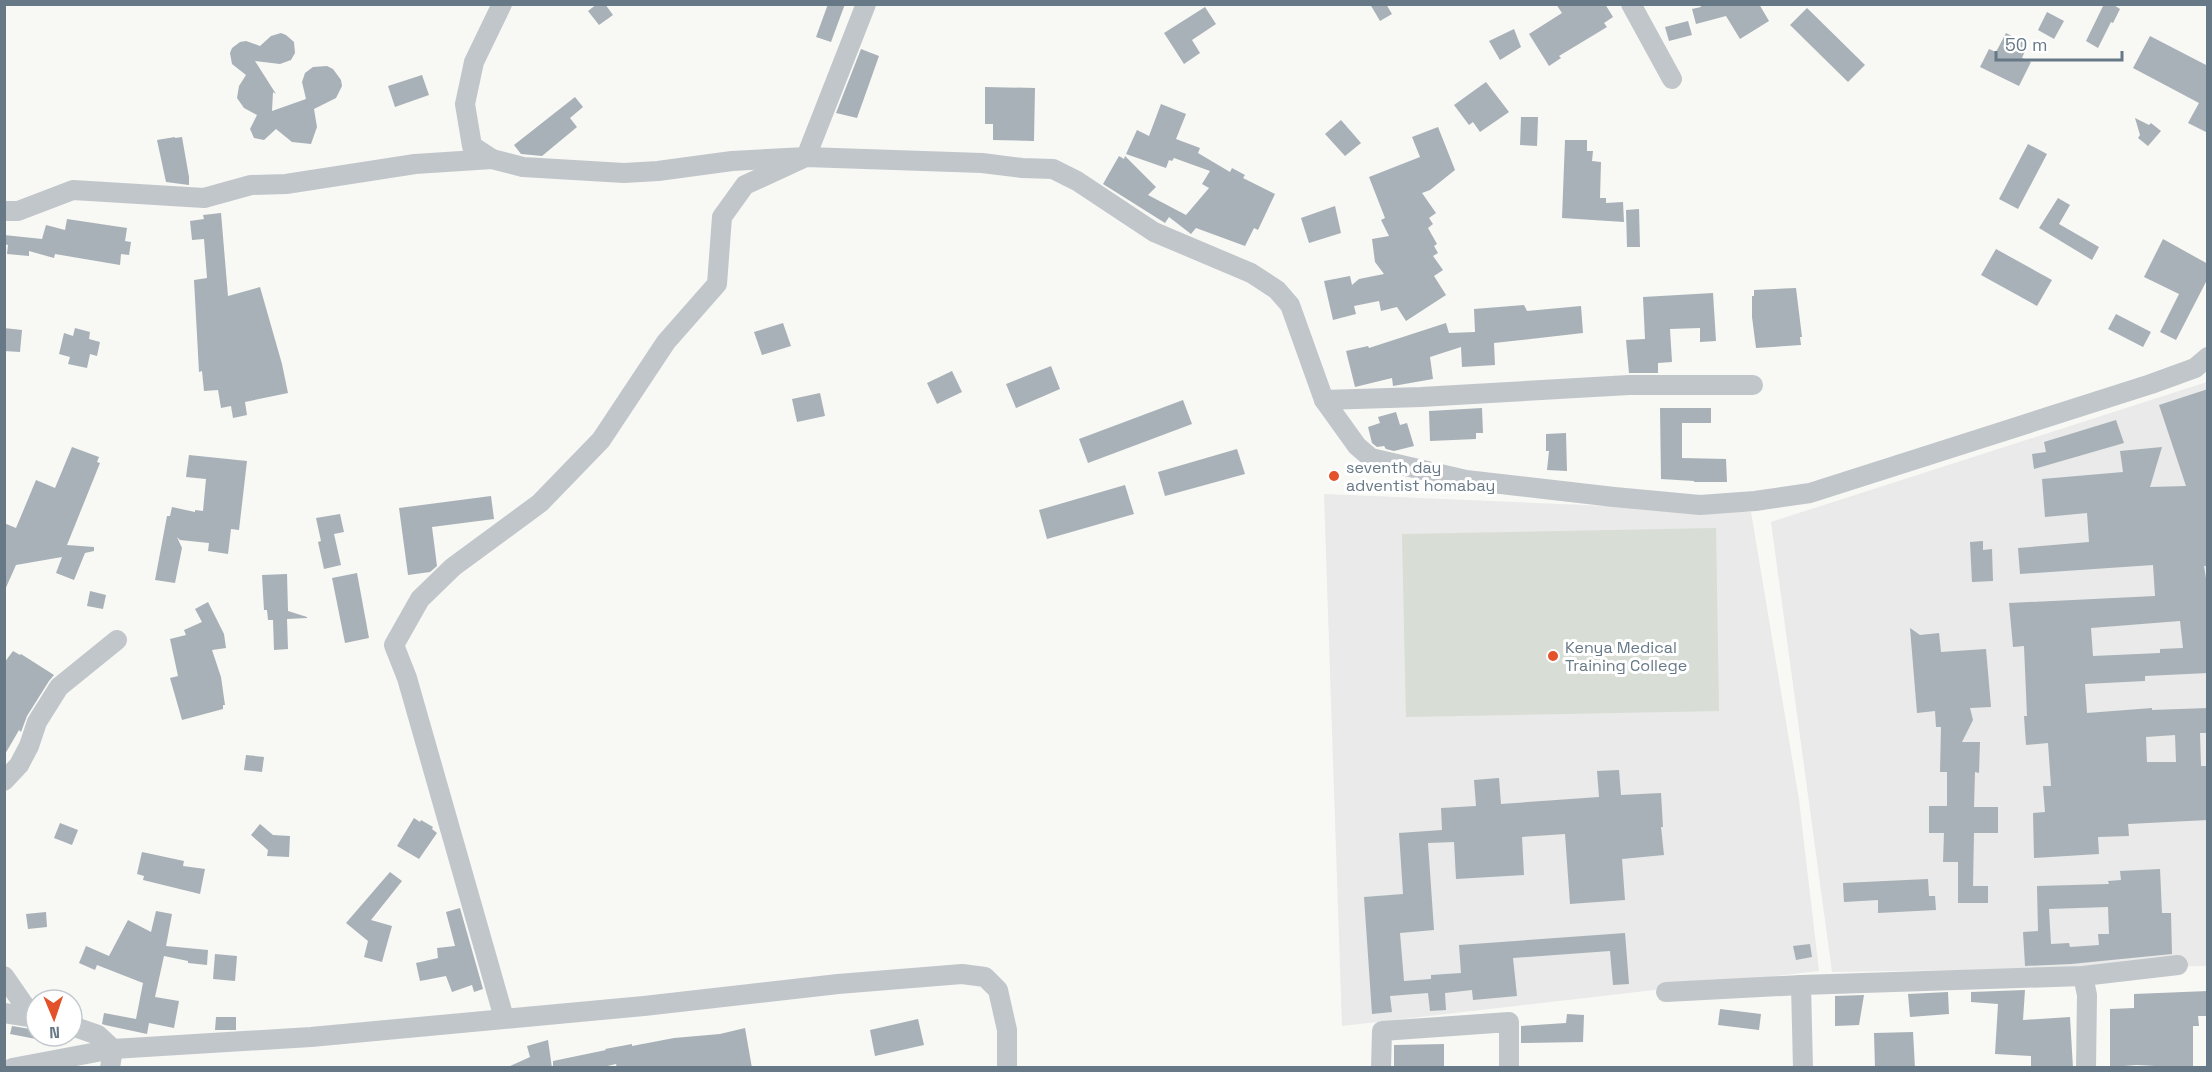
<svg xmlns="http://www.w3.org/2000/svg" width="2212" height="1072" font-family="'Space Grotesk',sans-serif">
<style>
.built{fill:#e9eae9}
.green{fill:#d8ddd5}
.building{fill:#a8b1b7;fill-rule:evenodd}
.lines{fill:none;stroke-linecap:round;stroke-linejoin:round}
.minor{stroke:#c1c6ca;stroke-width:20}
.poi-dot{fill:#e3522a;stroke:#fff;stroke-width:2}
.labels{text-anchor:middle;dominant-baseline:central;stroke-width:6;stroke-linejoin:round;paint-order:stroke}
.poi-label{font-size:16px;fill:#677987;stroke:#fff;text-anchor:start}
</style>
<rect width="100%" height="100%" fill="#f8f8f5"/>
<g class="built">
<path d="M2207 382V966L1832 972 1771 522Z"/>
<path d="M1324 494 1751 512 1799 800 1819 971 1342 1026Z"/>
</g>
<path class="green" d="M1716 528 1719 711 1406 717 1402 534Z"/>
<g class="building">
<path d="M597 4H605L613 15 599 25 588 11Z"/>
<path d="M828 4H845L831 42 816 37Z"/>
<path d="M1370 4H1386L1392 14 1380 21Z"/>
<path d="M1556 4H1605L1613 17 1604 23 1607 27 1559 56 1561 58 1549 66 1529 34 1562 13Z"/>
<path d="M1700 4H1759L1769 21 1740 39 1726 16 1696 24 1692 9 1701 7Z"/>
<path d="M2104 4H2112L2120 9 2113 23 2111 22 2098 48 2086 41Z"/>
<path d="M1205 7 1216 24 1192 40 1200 53 1184 64 1164 33Z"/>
<path d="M1807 8 1865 65 1848 82 1790 25Z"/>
<path d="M2047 12 2064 21 2054 39 2038 30Z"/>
<path d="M1688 21 1692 35 1669 41 1665 27Z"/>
<path d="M1514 29 1521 47 1500 60 1489 41Z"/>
<path d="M281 33 286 35 294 42 295 53 291 60 280 64 255 61 276 94 273 92 272 111 306 99 302 82 305 73 313 67 327 66 333 69 341 80 342 86 336 98 314 109 317 127 311 144 292 142 276 129 264 140 254 138 250 129 257 115 244 108 237 98 239 86 246 75 232 64 230 53 232 48 240 42 246 41 260 46 271 36Z"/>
<path d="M2006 33 2028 44 2022 58 2031 62 2019 86 1980 67 1989 49 1996 52Z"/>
<path d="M2150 36 2208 66V133L2188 123 2199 103 2133 68Z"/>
<path d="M861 49 879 56 857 118 836 113Z"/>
<path d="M422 75 429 95 395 107 388 86Z"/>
<path d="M1486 82 1509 112 1480 132 1473 122 1469 125 1454 105Z"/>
<path d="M985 87 1035 88 1034 141 993 140V124H985Z"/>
<path d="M575 97 583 107 570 118 577 127 542 156 521 154 514 145Z"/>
<path d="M1161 104 1186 114 1176 139 1200 148 1198 153 1230 172 1232 168 1245 175 1243 178 1275 194 1258 230 1254 228 1245 246 1196 228 1191 234 1169 217 1165 223 1103 184 1119 156 1124 159 1125 156 1156 187 1148 195 1186 215 1209 188 1202 184 1210 171 1174 158 1172 161 1169 160 1166 168 1126 154 1137 130 1149 136Z"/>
<path d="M1521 117H1538L1537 146 1520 145Z"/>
<path d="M2135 118 2149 125 2151 123 2161 131 2148 146 2138 138 2140 135Z"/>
<path d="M1341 120 1361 143 1345 156 1325 134Z"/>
<path d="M1438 127 1455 170 1430 190 1422 193 1436 213 1429 218 1433 224 1428 228 1437 244 1434 246 1438 253 1433 256 1443 270 1434 276 1446 295 1406 321 1397 307 1381 311 1379 301 1354 306 1356 314 1333 320 1324 281 1350 276 1352 285 1359 279 1384 274 1375 262 1372 239 1389 236 1381 220 1385 218 1369 177 1420 157 1412 137Z"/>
<path d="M175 137V138L182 137 189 177V185L166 182 157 140Z"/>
<path d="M1565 140H1587V151H1593L1592 161 1601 162 1600 198H1606V203L1623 202 1624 222 1562 218Z"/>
<path d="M2028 144 2047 154 2018 209 1999 199Z"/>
<path d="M2058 198 2070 205 2059 224 2099 247 2092 260 2039 228Z"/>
<path d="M1335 206 1341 233 1309 243 1301 218Z"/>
<path d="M1639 209 1640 247H1627L1626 210Z"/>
<path d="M221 213 228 296 260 287 282 364 288 393 245 402 247 415 233 418 231 406 221 408 218 390 204 391 202 371 199 372 194 280 207 278 204 239 192 240 190 221 204 219 203 215Z"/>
<path d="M67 219 127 228 125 241 131 242 129 255 121 254 120 265 55 254 54 258 29 251V256L7 254 8 245 4 244V235L42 239 46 225 65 230Z"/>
<path d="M2163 239 2208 264V278L2176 340 2160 332 2179 294 2144 277Z"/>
<path d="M1996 249 2052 280 2037 306 1981 275Z"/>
<path d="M1796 288 1802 337H1800L1801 345 1756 348 1752 317V296H1754V290Z"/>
<path d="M1713 293 1716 341 1700 342V328L1670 329 1672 362 1658 363V373H1629L1626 340 1645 339 1643 297Z"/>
<path d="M1524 305 1527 311 1581 306 1583 333 1494 343 1495 365 1462 367 1461 347 1430 357 1433 379 1393 386 1392 378 1355 387 1346 351 1368 346 1369 348 1446 323 1449 333 1475 332 1474 309Z"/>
<path d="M2116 314 2151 332 2143 347 2108 329Z"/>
<path d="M783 323 791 346 762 355 754 332Z"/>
<path d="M4 328 22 330 20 352 4 351Z"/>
<path d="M75 328 90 332 89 339 100 342 97 356 90 354 87 368 68 364 70 357 59 354 64 333 73 336Z"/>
<path d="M1051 366 1060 389 1016 408 1006 384Z"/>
<path d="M952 371 962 392 937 404 927 383Z"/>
<path d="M2208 389V566H2204L2208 591V673L2145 676V681L2085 684 2087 713 2152 708V710L2208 708V733H2200L2201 766H2208V820L2128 824 2129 836 2098 837 2099 854 2034 858 2033 813 2045 812 2043 786H2051L2048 743 2026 745 2024 716H2027L2024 646 2013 647 2009 603 2155 596 2153 565 2020 574 2018 548 2089 542 2087 513 2045 517 2042 479 2123 472 2120 451 2162 447 2150 487 2186 486 2159 405ZM2180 621 2183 648 2160 649V653L2093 656 2091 628ZM2175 735 2176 762H2147L2146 737Z"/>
<path d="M820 393 825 416 797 422 792 399Z"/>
<path d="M1183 400 1192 424 1088 463 1079 439Z"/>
<path d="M1482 408 1483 433H1476V439L1430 441 1429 411Z"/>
<path d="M1660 408H1711V423H1682V458L1726 459 1727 482H1694V481L1661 479Z"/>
<path d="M1396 412 1400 425 1407 423 1414 446 1394 451 1386 449 1384 446 1377 447 1372 443 1368 427 1380 423 1378 417Z"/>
<path d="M2116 420 2124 443 2034 469 2032 454 2046 452 2044 442Z"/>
<path d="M1566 433 1567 471 1547 470 1549 451H1546V434Z"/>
<path d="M72 447 99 457 97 462 100 463 67 545 94 547V551L85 553 74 580 56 573 62 557 16 565 4 592V523L16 528 36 480 55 488Z"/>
<path d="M1237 449 1245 474 1165 496 1158 472Z"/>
<path d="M189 455 247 461 239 530 231 529 228 554 208 551 209 543 180 540 177 537 182 548 175 583 155 580 167 516H170L172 507 195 512V510L203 511 206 479 186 477Z"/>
<path d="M1125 485 1134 514 1047 539 1039 510Z"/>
<path d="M491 496 494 519 432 527 437 566 430 572 408 575 399 508Z"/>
<path d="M340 514 344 532 334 534 341 565 324 569 318 542 321 541 316 518Z"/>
<path d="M1983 541V550L1992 549 1993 581 1972 582 1970 542Z"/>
<path d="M357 573 369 638 345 643 332 578Z"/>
<path d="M287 574 288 611 307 617V618L287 619 288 649 274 650 273 620H268L267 610H264L262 575Z"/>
<path d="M90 591 106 595 103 609 87 606Z"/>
<path d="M208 602 224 634 226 648 212 650 221 677 225 705H223V709L182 720 170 678 178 676 170 639 186 635 184 630 202 622 195 609Z"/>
<path d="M1910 628 1920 635 1939 633 1941 652 1986 649 1991 707 1970 708 1973 720 1962 742H1980L1979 773 1975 772 1974 807H1998V833H1974L1973 886H1988V903H1958V862H1943L1944 833H1929V806H1947V772H1940L1941 727H1936L1935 711 1917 713Z"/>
<path d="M13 651 20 655 21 654 54 675 49 681 27 716 21 732 19 730 4 756V663Z"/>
<path d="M246 755 264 757 262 772 244 770Z"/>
<path d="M1619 770 1621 795 1661 793 1663 827H1661L1664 855 1622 859 1625 900 1570 904 1565 834 1522 837 1524 875 1456 879 1454 842 1428 843 1434 930 1400 933 1404 981 1431 979V975L1461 973 1459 945 1625 933 1629 984 1613 985 1610 951 1513 958 1517 996 1473 1000 1472 990 1445 993 1446 1010 1430 1011 1428 993 1390 996 1392 1012 1372 1014 1364 897 1403 894 1399 833 1442 830 1441 808 1476 806 1474 780 1499 778 1501 804 1599 797 1597 771Z"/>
<path d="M414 818 420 822 421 820 433 827 432 829 437 833 419 859 397 846Z"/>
<path d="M60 823 78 830 72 845 54 838Z"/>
<path d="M260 824 273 835 290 836 289 857 267 856 268 850 251 835Z"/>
<path d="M142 852 184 861 183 866 205 869 200 894 143 880 144 876 137 874Z"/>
<path d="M2160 869 2162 913H2171L2172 954 2071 964 2025 966 2023 932 2038 931 2037 886 2109 884 2108 881 2121 880 2120 871ZM2108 907 2109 934H2098L2099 945 2070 947 2069 943 2051 944 2049 909Z"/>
<path d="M390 872 402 881 371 920 392 926 382 962 364 957 368 941 346 923Z"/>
<path d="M1928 879 1929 896H1935L1936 910 1878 913V900L1844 902 1843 883Z"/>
<path d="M460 908 483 989 474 992 472 985 452 992 446 976 420 981 416 963 438 958 437 948 455 946 446 912Z"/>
<path d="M156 911 172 914 166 946 208 950 207 965 188 963V961L164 956 155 997 179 1001 174 1028 149 1023 147 1034 105 1025 102 1024 104 1013 136 1019 143 983 97 965 95 970 79 963 86 946 109 956 128 920 151 932Z"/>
<path d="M46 912 47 927 28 929 26 914Z"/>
<path d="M1810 944 1812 957 1796 960 1793 946Z"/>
<path d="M215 954 237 956 235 981 213 979Z"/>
<path d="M2025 990 2023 1020 2070 1017 2073 1068H2031V1056L1995 1054 1998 1004 1971 1002V992Z"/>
<path d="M2208 991V1016H2198L2199 1026H2193V1068L2137 1065 2110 1067V1009L2134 1008V994Z"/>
<path d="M1948 992 1949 1014 1910 1017 1908 994Z"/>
<path d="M1864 995 1859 1025 1835 1026V996Z"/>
<path d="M1720 1009 1761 1014 1759 1030 1718 1025Z"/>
<path d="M1567 1014 1584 1015 1583 1042 1521 1043V1026L1566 1023Z"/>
<path d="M216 1017H236V1030H215Z"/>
<path d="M918 1019 924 1045 875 1056 870 1030Z"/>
<path d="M12 1026 36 1030V1039L10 1034Z"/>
<path d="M745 1028 752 1068H617L616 1064 599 1068H553V1061L606 1050 605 1049 632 1044V1046L674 1038 720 1034Z"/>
<path d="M1913 1032 1915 1068H1875L1874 1033Z"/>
<path d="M548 1040 552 1068H506L530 1057 527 1046Z"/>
<path d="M1444 1044V1068H1394V1045Z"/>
</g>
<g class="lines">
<g class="minor">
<path d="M502 4 474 62 465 104 472 146 492 159 523 167 624 173 658 171 732 161 806 157 866 4"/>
<path d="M1631 4 1672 79"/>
<path d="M4 211H18L73 190 204 198 251 185 286 184 415 164 492 159"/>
<path d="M1324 400 1421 397 1629 385H1753"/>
<path d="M4 781 19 765 29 746 37 722 59 687 117 640"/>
<path d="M4 976 33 1018"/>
<path d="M2083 976 2087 995 2086 1068"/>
<path d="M1666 992 1801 985"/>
<path d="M4 1013 36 1018"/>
<path d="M504 1018 407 678 394 645 420 599 453 567 540 503 601 440 666 342 717 284 722 217 745 185 806 157 982 163 1022 168 1053 169 1077 181 1154 232 1251 273 1277 290 1290 305 1324 400 1357 446 1371 458 1466 480 1614 497 1700 505 1755 501 1810 493 2151 384 2195 368 2208 357"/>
<path d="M72 1026 98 1035 113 1049 110 1068"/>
<path d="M12 1068 113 1049 311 1037 644 1006 838 984 962 974 985 977 998 990 1007 1030V1068"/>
<path d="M1381 1068 1382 1031 1509 1022V1068"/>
<path d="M1803 1068 1801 985 2083 976 2178 965"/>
</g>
</g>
<g class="poi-dot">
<circle cx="1334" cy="476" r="6"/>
<circle cx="1553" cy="656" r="6"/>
</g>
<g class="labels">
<g class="poi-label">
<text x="1346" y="467">seventh day<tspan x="1346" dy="18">adventist homabay</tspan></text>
<text x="1565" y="647">Kenya Medical<tspan x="1565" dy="18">Training College</tspan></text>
</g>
</g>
<rect width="2212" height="1072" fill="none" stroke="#677987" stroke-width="12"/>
<g transform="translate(54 1018) rotate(178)"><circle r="28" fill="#ffffff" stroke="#c2c9cf" stroke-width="1.5"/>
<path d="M0-4.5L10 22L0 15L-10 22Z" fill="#e3522a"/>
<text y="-9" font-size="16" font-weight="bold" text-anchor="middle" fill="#677987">N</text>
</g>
<path d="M1996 51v9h126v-9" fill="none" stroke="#677987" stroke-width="3"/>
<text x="2005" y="51" font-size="18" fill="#677987" stroke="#ffffff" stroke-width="4.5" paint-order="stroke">50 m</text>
</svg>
